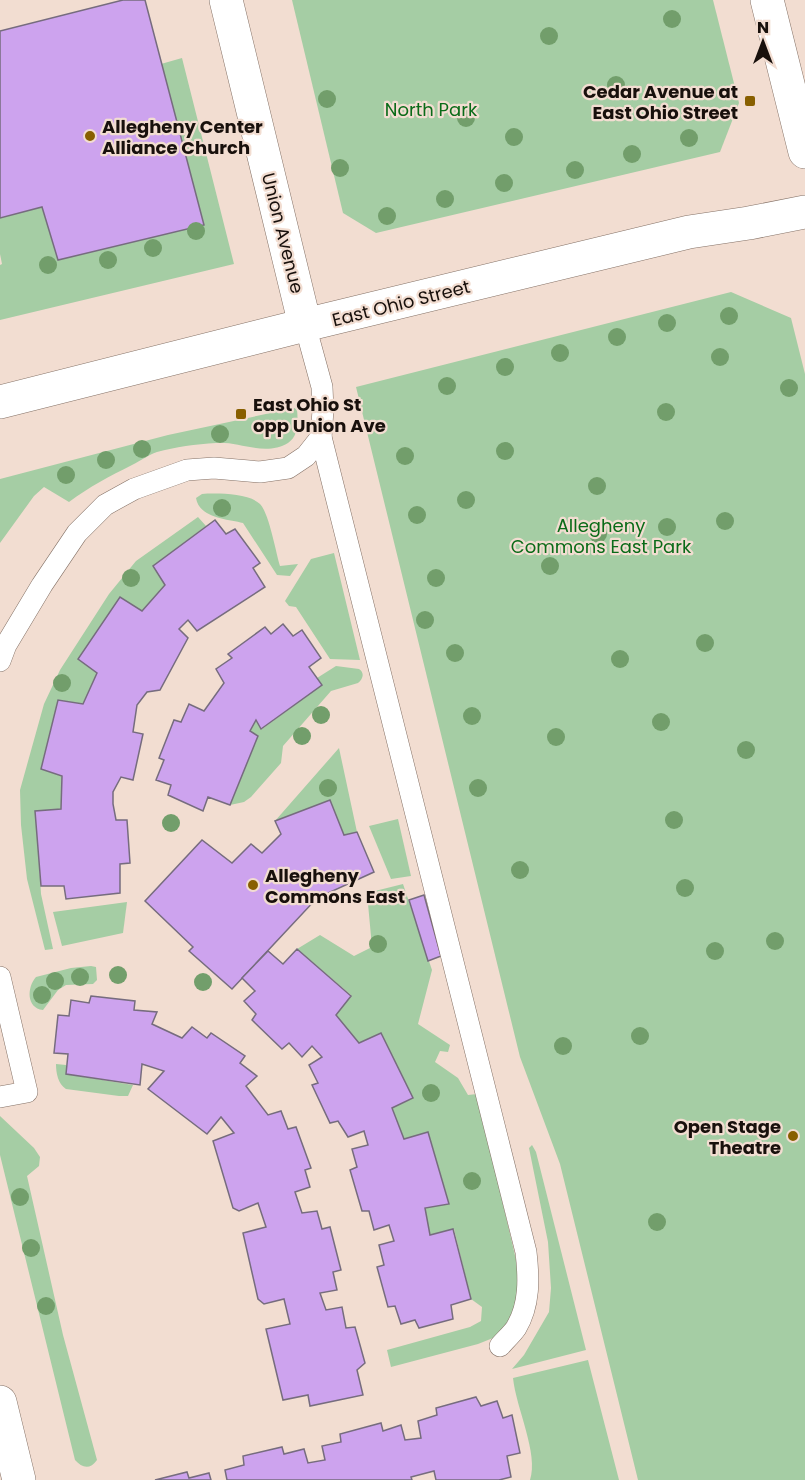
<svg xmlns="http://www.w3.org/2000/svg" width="805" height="1480" font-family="Poppins,sans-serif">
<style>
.green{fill:#a5cda4}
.building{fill:#cda3ee;stroke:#766c7e;stroke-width:1.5}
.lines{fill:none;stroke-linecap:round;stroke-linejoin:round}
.lane-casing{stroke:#847166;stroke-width:22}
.street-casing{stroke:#847166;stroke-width:34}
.secondary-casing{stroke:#847166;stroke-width:34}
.lane{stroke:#fff;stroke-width:21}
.street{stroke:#fff;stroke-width:33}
.secondary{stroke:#fff;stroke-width:33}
.tree{fill:#729e6b}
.poi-dot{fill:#885f00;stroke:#f2ddd1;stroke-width:2}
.labels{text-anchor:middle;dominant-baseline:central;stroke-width:4.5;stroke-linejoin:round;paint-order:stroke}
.poi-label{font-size:18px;font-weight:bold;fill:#18100c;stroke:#f2ddd1;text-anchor:start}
.park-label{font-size:18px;fill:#0a6b18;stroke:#f2ddd1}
.street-label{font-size:18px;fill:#18100c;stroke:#f2ddd1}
</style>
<rect width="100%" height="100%" fill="#f2ddd1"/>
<g class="green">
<path d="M292 0H713L739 103 720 152 376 233 343 213Z"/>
<path d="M182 58 234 264 0 320V265L2 264 0 254V218L42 207 58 260 161 64Z"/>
<path d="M731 292 791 318 805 374V1480H638L560 1164 520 1057 356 387Z"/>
<path d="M294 408 297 409C298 422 299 435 288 443 265 457 239 441 216 443 196 444 175 447 157 452 148 455 140 461 132 465 110 476 89 487 69 502L44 487 34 496 0 543V479L168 435Z"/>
<path d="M202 494C216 493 249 493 260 504 269 513 276 553 280 566L298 564 290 576 277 575 243 523C227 519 199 518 196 498Z"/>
<path d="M198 517 206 526 153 566 165 585 142 611 97 673 83 704 58 700 41 768 62 776 61 809 36 811 41 894 53 949 45 950 27 879 21 825 20 790 44 704 60 670 109 594 136 561Z"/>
<path d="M334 553 360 660 330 659 296 607 289 606 285 601 311 559Z"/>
<path d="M336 666 359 669C365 673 363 679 358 683L331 691 283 746 281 763 251 797 244 802 230 805 258 736 250 731 256 720 262 729 322 685 317 678Z"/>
<path d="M339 748 357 832 344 835 330 800 275 821Z"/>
<path d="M398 819 411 876 391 879 369 826Z"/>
<path d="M403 884 432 970 418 1024 450 1045 448 1052 440 1051 435 1062 458 1078 468 1095 477 1094 522 1285 517 1311 503 1330 493 1338 478 1344 391 1367 387 1350 470 1327 481 1321 482 1307 471 1299 454 1229 430 1235 425 1208 449 1203 428 1132 404 1139 392 1108 413 1098 381 1033 359 1043 336 1015 351 995 297 949 320 935 354 956 372 947 367 893Z"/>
<path d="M127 902 123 933 62 946 53 912Z"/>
<path d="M91 966 96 967 97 980 93 984 66 985 58 990 43 1010C26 1008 27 987 36 977L71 968Z"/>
<path d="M56 1064 66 1065V1074L133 1085 128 1096H119L66 1089C58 1084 56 1073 56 1064Z"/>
<path d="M0 1116 34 1148 40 1157 39 1166 27 1176 63 1335 97 1460C90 1470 82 1468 75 1460L0 1155Z"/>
<path d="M532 1145 536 1152 586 1350 512 1369 524 1355 549 1312 551 1288 548 1242 529 1148Z"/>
<path d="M588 1360 619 1480H530C539 1454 516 1408 513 1378Z"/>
</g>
<g class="building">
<path d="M123 0H145L204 225 58 260 42 207 0 218V31Z"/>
<path d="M215 520 226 534 235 529 260 563 253 568 265 587 197 631 188 620 179 629 188 638 160 690 147 692 137 705 133 732 143 734 133 780 121 777 113 792V804L116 820H127L130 863 120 864V893L66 899 64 886H41L35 811 61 809 62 776 41 769 58 700 83 704 97 673 78 659 120 597 142 611 165 585 153 566Z"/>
<path d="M283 624 293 636 302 630 321 658 309 667 322 685 261 729 256 720 250 731 258 736 230 805 208 797 203 811 168 795 171 785 156 780 164 760 159 758 174 720 181 722 189 704 204 711 224 683 216 669 232 658 228 654 265 627 271 634Z"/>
<path d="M330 800 344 835 357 832 374 872 317 898 232 989 189 951 193 947 145 901 202 840 232 863 251 844 262 853 281 834 275 821Z"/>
<path d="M424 895 441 956 428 961 409 900Z"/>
<path d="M297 949 351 996 336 1015 359 1043 381 1033 413 1098 392 1108 404 1139 428 1132 449 1204 425 1208 430 1235 453 1229 471 1299 451 1305 453 1319 419 1328 415 1320 401 1324 395 1306 388 1307 377 1267 384 1265 379 1245 394 1241 389 1225 374 1230 369 1211H362L350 1170 357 1167 352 1149 368 1145 364 1131 348 1137 338 1121 330 1123 312 1085 318 1083 309 1065 322 1057 312 1046 302 1057 289 1043 282 1049 252 1020 256 1014 244 1001 255 991 242 978 268 951 283 964Z"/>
<path d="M91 996 135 1001 134 1010 157 1012 152 1024 182 1038 192 1027 207 1038 211 1033 245 1056 240 1063 257 1076 246 1086 268 1115 281 1111 288 1129 296 1127 311 1168 305 1170 310 1187 295 1192 302 1213 317 1211 322 1229 330 1227 341 1270 333 1272 337 1290 320 1293 326 1310 342 1307 346 1328 355 1327 365 1363 357 1370 363 1395 310 1406 308 1395 283 1400 266 1329 290 1324 284 1299 264 1304 258 1299 243 1233 266 1227 258 1203 239 1211 233 1208 213 1141 234 1133 221 1117 207 1134 148 1089 164 1071 142 1064 140 1085 66 1074 68 1054 54 1053 58 1015 69 1016 71 1000 89 1003Z"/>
<path d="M476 1397 481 1406 497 1401 503 1418 512 1415 520 1453 507 1456 511 1477 499 1480H436L434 1471 411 1477 412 1480H227L225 1470 244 1465 243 1456 282 1447 284 1454 304 1449 308 1463 325 1460 322 1446 341 1442 340 1434 381 1423 383 1431 401 1425 405 1440 421 1438 418 1421 437 1415 436 1408Z"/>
<path d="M187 1472 189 1478 209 1473 211 1480H155Z"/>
</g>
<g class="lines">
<g class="lane-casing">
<g id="lane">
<path d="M321 437 526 1252C529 1278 530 1305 516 1328 512 1334 505 1340 500 1346"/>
<path d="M0 661 6 645 42 585 77 533 105 505 134 489 187 470 214 468 260 472 288 468 306 456 321 437 323 410 322 387 305 325"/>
<path d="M0 977 27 1092 0 1097"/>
</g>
</g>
<g class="street-casing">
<path id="street" d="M226 0 305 325"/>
</g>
<g class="secondary-casing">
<g id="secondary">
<path d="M767 0 805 152"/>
<path d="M0 402 305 325 689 232 749 223 805 212"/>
<path d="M0 1402 19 1480"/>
</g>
</g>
<use href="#lane" class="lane"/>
<use href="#street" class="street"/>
<use href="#secondary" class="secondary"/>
</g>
<g class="tree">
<circle cx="672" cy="19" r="9"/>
<circle cx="549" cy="36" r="9"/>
<circle cx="616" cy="85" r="9"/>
<circle cx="327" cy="99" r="9"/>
<circle cx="466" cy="118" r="9"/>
<circle cx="514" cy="137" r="9"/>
<circle cx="689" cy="138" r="9"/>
<circle cx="632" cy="154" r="9"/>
<circle cx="340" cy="168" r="9"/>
<circle cx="575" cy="170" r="9"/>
<circle cx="504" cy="183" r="9"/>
<circle cx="445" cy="199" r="9"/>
<circle cx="387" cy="216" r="9"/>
<circle cx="196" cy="231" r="9"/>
<circle cx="153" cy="248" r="9"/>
<circle cx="108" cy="260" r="9"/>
<circle cx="48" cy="265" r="9"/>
<circle cx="729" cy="316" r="9"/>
<circle cx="667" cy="323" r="9"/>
<circle cx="617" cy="337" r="9"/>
<circle cx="560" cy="353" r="9"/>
<circle cx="720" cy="357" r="9"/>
<circle cx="505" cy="367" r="9"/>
<circle cx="447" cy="386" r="9"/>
<circle cx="789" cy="388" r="9"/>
<circle cx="666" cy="412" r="9"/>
<circle cx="220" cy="434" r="9"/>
<circle cx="142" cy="449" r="9"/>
<circle cx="505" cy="451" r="9"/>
<circle cx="405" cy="456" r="9"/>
<circle cx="106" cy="460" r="9"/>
<circle cx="66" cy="475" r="9"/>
<circle cx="597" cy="486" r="9"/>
<circle cx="466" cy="500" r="9"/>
<circle cx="222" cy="508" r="9"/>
<circle cx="417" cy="515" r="9"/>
<circle cx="725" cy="521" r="9"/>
<circle cx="667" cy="527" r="9"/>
<circle cx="598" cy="534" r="9"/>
<circle cx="550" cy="566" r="9"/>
<circle cx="131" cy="578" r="9"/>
<circle cx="436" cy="578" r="9"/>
<circle cx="425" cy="620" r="9"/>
<circle cx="705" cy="643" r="9"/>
<circle cx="455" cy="653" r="9"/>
<circle cx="620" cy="659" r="9"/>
<circle cx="62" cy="683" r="9"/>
<circle cx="321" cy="715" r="9"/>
<circle cx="472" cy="716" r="9"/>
<circle cx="661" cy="722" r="9"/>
<circle cx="302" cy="736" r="9"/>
<circle cx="556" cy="737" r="9"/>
<circle cx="746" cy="750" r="9"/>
<circle cx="328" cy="788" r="9"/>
<circle cx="478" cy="788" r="9"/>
<circle cx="674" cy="820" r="9"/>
<circle cx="171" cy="823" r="9"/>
<circle cx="520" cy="870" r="9"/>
<circle cx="685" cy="888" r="9"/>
<circle cx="775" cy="941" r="9"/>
<circle cx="378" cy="944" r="9"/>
<circle cx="715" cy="951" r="9"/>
<circle cx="118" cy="975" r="9"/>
<circle cx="80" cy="977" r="9"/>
<circle cx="55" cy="981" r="9"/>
<circle cx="203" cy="982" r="9"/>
<circle cx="42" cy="995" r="9"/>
<circle cx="640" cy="1036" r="9"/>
<circle cx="563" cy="1046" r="9"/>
<circle cx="431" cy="1093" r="9"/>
<circle cx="472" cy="1181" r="9"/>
<circle cx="20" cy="1197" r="9"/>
<circle cx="657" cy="1222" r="9"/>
<circle cx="31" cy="1248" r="9"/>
<circle cx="46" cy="1306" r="9"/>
</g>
<g class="poi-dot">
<rect x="744" y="95" width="12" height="12" rx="3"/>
<circle cx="90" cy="136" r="6"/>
<rect x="235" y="408" width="12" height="12" rx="3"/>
<circle cx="253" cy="885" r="6"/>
<circle cx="793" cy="1136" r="6"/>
</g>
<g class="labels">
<g class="poi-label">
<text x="738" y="91" text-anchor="end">Cedar Avenue at<tspan x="738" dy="21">East Ohio Street</tspan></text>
<text x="102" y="126">Allegheny Center<tspan x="102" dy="21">Alliance Church</tspan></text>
<text x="253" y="404">East Ohio St<tspan x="253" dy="21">opp Union Ave</tspan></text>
<text x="265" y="875">Allegheny<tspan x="265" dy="21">Commons East</tspan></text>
<text x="781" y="1126" text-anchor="end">Open Stage<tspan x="781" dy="21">Theatre</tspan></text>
</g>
<g class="park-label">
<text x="431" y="109">North Park</text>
<text x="601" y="525">Allegheny<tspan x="601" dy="21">Commons East Park</tspan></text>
</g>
<g class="street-label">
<text transform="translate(283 233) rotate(76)">Union Avenue</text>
<text transform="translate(401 303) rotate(-14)">East Ohio Street</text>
</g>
</g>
<g transform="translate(763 42)" stroke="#f2ddd1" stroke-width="4.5" paint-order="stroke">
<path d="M0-4.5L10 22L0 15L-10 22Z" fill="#18100c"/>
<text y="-9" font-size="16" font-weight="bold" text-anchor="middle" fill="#18100c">N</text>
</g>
</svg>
